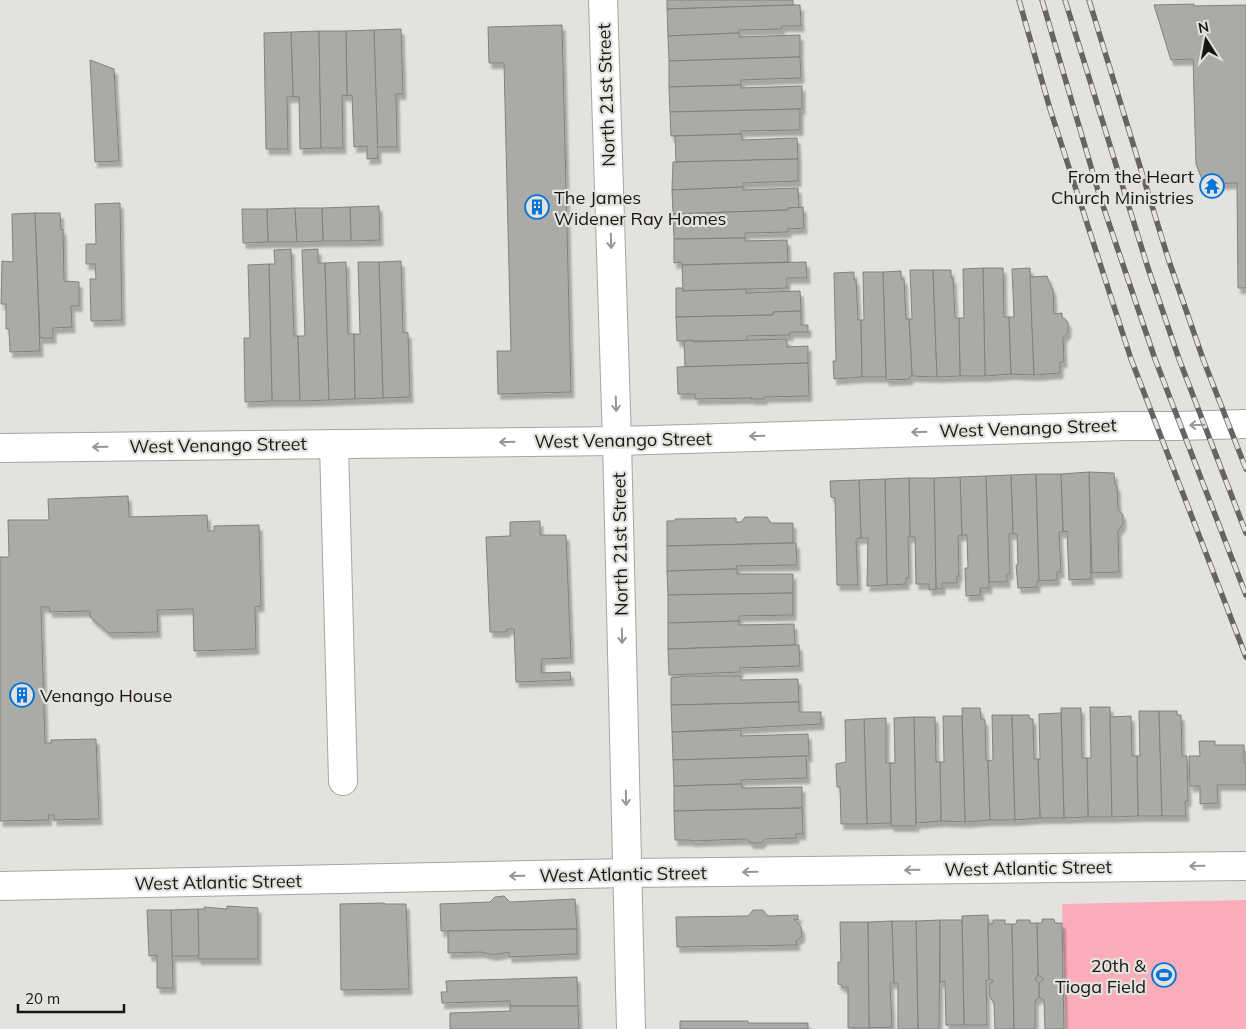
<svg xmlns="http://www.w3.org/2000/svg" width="1246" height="1029" font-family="Mulish,sans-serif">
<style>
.green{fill:#fbacb9}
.building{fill:#aaaba7;stroke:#81817e;filter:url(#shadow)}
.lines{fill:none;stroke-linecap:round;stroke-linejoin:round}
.minor-casing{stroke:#a7a5a2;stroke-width:30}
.minor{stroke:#fff;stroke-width:28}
.rail-casing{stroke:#666463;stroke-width:5.5}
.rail{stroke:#e4e2df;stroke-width:4;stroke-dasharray:11;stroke-linecap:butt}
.oneway{stroke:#979696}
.labels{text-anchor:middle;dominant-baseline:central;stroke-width:4.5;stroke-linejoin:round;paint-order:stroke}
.street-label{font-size:18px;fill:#171615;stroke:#e4e2df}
.poi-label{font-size:18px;fill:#171615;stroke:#e4e2df;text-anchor:end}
</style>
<defs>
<filter id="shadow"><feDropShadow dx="3" dy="5.5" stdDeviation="1" flood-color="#0004"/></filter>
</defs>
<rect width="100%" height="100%" fill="#e4e2df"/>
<path class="green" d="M1246 900V1029H1066L1062 904Z"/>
<g class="building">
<path d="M667 0H793V5L667 9Z"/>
<path d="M1194 4V6L1246 5V288H1238L1237 183 1204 184 1196 164 1193 59 1171 60 1154 5Z"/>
<path d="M793 5H800L801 26H782V29L739 30V33L668 36 667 9Z"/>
<path d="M562 25 571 392 498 394 497 351H511L504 63H489L488 27Z"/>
<path d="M401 29 403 94H396L397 147H377L374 30Z"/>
<path d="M374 30 378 158 367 159V146L354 147 352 95 347 96 346 31Z"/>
<path d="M319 31 321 148 300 149 299 96 293 97 291 32Z"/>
<path d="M319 31H346L347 96 342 95 343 148H321Z"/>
<path d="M291 32 293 97H287L288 149H266L264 33Z"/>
<path d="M739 33V37L800 35V57L669 61 668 36Z"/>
<path d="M800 57 801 78 741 80V85L669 87V61Z"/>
<path d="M90 60 114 69 119 161 95 162Z"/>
<path d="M741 85V88L802 86V109L670 112 669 87Z"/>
<path d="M800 109V130L741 131V134L671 136 670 112Z"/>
<path d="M741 134 742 140 797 138 798 159 676 162 675 136Z"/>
<path d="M798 159V181L743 183V187L672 190 673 162Z"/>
<path d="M743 187V190L798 188 799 208H788V210L673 214 672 190Z"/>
<path d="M120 203 122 320 91 321 90 279H96L95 264H86V244H96L95 204Z"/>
<path d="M379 206 380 240 351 241 350 207Z"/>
<path d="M350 207 351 241H323L322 208Z"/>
<path d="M803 207 804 228 788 229V232L745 233V238L674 239 673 214 788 210V208Z"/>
<path d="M295 208 297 242H268L267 209Z"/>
<path d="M295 208H322L323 241 297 242Z"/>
<path d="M242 209H267L268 242 243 243Z"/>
<path d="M35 213H60L61 230 63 229 64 281 79 282V306H71L72 327 53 328V338H40Z"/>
<path d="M35 213 40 351 10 352 9 329H6V304H1L2 261 13 262 12 214Z"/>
<path d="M745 238V241L787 240 788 262 682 265V262L674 263V239Z"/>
<path d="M291 249 294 336H298L300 401H272L269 264H275L274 250Z"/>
<path d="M318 249V263H325L329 400 300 401 298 336H305L302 250Z"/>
<path d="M401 261 403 332 408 333 410 397 383 398 379 262Z"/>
<path d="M346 262 348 334H354L355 399 329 400 325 263Z"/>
<path d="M358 262H379L383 398 355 399 354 334H360Z"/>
<path d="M806 262 807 278H787V288L683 291 682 265Z"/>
<path d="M269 264 272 401 245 402 244 338H250L248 265Z"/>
<path d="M983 268H1003L1004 317H1009L1011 374 985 376Z"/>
<path d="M983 268 985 376H960L959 318H964L963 269Z"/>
<path d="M1030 268 1034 375 1011 374 1009 317H1014L1012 269Z"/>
<path d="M910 270H933L937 377 912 376 909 319H912Z"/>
<path d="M933 270H951V278H953L955 318H959L960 376 937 377Z"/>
<path d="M901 271V279H904L906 319H909L912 376H910V379L886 380 883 272Z"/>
<path d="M854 272V280H856L858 320H861L862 377 834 379 833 361H836L834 273Z"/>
<path d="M863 272H883L886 377H862L861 320H864Z"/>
<path d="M1047 276 1053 291 1054 314 1062 313V317L1068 322V332L1063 338 1064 362H1060V373L1034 375 1030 277Z"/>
<path d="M676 288H683V291L746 289V293L800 291 801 311 773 312V315L676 317Z"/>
<path d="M801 311V325H808V332H790V335L747 336V341H677L676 317 773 315V312Z"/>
<path d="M787 339V347L808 346V363L685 367 684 341 693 340V342Z"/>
<path d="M808 363 809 396 764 397V399H751L752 398 695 399V394H678L677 367Z"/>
<path d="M1089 472 1114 473 1115 485 1117 486 1118 509 1123 515V524L1118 531 1119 572 1092 573Z"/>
<path d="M1089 472 1091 579 1069 580 1067 531 1063 532 1061 474Z"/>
<path d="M1036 474 1039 581H1037V587L1018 588 1016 565H1018L1017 534H1013L1011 475Z"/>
<path d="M1036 474H1061L1063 532H1059L1061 572H1057V580L1039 581Z"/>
<path d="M1011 475 1013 534H1009L1010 574H1007V582H989L986 476Z"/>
<path d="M986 476 989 588H980L981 595 966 596 965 568H968L967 535H962L960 477Z"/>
<path d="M960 477 962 535 958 536 959 576H957V583H942V589H936L934 478Z"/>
<path d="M909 478H934L936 589 929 590V584H916L915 537H910Z"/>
<path d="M909 478 910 537H908L909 578H906V584L887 585 885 479Z"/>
<path d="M885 479 887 585 867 586 868 538H861L859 480Z"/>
<path d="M859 480 861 538 856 539 858 585H837L835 498 831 497 830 481Z"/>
<path d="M128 496 129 517 207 515 208 531H214V526L259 525 261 606 255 607 256 649 194 651 193 609 157 610 158 632 109 633 90 617V611L50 612 49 607H41L45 743H51V740L96 739 99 819 54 820V815H48L49 820 0 821V557H9L8 520H49L48 499Z"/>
<path d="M745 517H767L771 523H793V543L667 546V521H675V519L736 518V522H741Z"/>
<path d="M540 521V535H566L571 658 542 659 541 673 570 672 571 680 516 682 514 629H507V632H490L486 537 510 536V522Z"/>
<path d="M793 543H796L797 565 736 566 737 569 667 571V546Z"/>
<path d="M737 569V574H793V593L668 595 667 571Z"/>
<path d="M793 593V615L739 616V621L668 623V595Z"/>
<path d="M739 621V625L794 624 795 645 668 649V623Z"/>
<path d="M795 645H799L800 666 740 668V672L669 675 668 649Z"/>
<path d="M686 676H741V680L798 679 799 702 671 705V678Z"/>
<path d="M799 702V712H821V724L672 732 671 705Z"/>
<path d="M1090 707H1110L1112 817H1088L1087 758H1091Z"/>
<path d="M962 708H980L981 719 985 720 986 760 988 761 990 820 965 822Z"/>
<path d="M1061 708H1081L1082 758H1087L1088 817 1064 818Z"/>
<path d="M1139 711H1159L1162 816H1138L1137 756H1140Z"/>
<path d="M1159 711H1177V715H1181L1182 756H1187L1188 801H1185L1186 816H1162Z"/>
<path d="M1061 713 1064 818H1040L1038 759H1040L1039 714Z"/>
<path d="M992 715H1012L1015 820H990L988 761 993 760Z"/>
<path d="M1012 715H1029L1030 719H1033L1034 759H1038L1040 818 1015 820Z"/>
<path d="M943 716H962L965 822 941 821 940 762H944Z"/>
<path d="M1131 716 1132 756H1137L1138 816 1112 817 1110 717Z"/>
<path d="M914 717H935L936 762H940L941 821 916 823Z"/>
<path d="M914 717 916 826H891L890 763H895L894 718Z"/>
<path d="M886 718V763H890L891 823 867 824 864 719Z"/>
<path d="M864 719 867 824H841L840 787H837L836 764 846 762 845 720Z"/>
<path d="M741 730V736L808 734 809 756 673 760 672 732Z"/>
<path d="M1199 741H1215V745H1244V763H1246V785H1217L1218 803 1200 804V786H1190L1189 756H1200Z"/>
<path d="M806 756 807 778 741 780V784L674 786 673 760Z"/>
<path d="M741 784 742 788 802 787V808L674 811V786Z"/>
<path d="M802 808 803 834H796V838L765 839 761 843H751L747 839 690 841V840H675L674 811Z"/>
<path d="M504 896 510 902 575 899 577 929 441 931 440 904 490 902 495 897Z"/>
<path d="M384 903 385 904H406L409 989 341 990 340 904Z"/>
<path d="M227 906 258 908V959H198V909H205L204 907 227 909Z"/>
<path d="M198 909 199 956H172L171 910Z"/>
<path d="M147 910H171L173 988H157V955L149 956Z"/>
<path d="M753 910H763L768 916 798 915V920L794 919 801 927 802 936 796 941 797 945 677 947 676 917 748 916Z"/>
<path d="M988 915 989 978V980H986L987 1025H964L962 916Z"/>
<path d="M1042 919H1054L1055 923H1062L1064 1029H1045L1044 1000 1039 997V983L1044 979 1038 975 1037 923H1042Z"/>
<path d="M940 920 939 1029H918L916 921Z"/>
<path d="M940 920H962L964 1025H946L945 981 940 982Z"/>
<path d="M993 920H1005V924H1012L1014 1029H995L994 1002 990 998 989 984 994 981 989 978 988 924H993Z"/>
<path d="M1017 920H1030V923H1037L1038 975 1035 980 1039 983V997L1035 1001V1029H1014L1012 924H1016Z"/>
<path d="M892 921 894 983H890L892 1027 869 1028 868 922Z"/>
<path d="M892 921H916L918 1029H898V983H894Z"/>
<path d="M840 922H868L869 1028H848V987H842V985L838 984V962H841Z"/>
<path d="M577 929V954L509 957V952L493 955 481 952 448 953V931Z"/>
<path d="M577 977 578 1006H510V1001L442 1003 441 992H447L446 981Z"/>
<path d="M510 1006H578L579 1029H450V1013L510 1011Z"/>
<path d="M680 1021H748V1023H808V1029H680Z"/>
</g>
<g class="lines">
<g class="minor-casing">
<g id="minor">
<path d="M603 0 617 441 631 1029"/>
<path d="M334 444 343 781"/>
<path d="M0 448 617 441 1126 426H1178L1246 424"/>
<path d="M0 886 628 873 1246 866"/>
</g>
</g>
<use href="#minor" class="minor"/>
<g class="rail-casing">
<g id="rail">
<path d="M1019 0 1050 109 1131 359 1246 657"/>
<path d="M1042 0 1099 194 1155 359 1246 595"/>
<path d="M1065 0 1147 265 1179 359 1246 533"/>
<path d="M1089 0 1168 258 1203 359 1246 469"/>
</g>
</g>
<use href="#rail" class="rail"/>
</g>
<defs><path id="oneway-shaft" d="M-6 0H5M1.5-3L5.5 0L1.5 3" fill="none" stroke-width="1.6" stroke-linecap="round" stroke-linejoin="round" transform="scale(1.25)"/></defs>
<g class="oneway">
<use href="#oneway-shaft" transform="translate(611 241) rotate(88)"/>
<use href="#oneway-shaft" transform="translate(616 404) rotate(88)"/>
<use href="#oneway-shaft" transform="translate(1197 425) rotate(178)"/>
<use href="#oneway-shaft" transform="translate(919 432) rotate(178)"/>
<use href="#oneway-shaft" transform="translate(757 436) rotate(178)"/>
<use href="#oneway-shaft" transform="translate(507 442) rotate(179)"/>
<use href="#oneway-shaft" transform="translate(100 447) rotate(179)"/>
<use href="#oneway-shaft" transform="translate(622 636) rotate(89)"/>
<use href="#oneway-shaft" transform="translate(626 798) rotate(89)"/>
<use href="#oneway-shaft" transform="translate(1197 866) rotate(179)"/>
<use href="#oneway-shaft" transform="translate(912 870) rotate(179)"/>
<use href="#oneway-shaft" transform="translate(750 872) rotate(179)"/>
<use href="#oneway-shaft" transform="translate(517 876) rotate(179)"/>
</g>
<defs>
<g id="temple-ring" transform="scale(1.25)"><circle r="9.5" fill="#e4e2df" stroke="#0073da" stroke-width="1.5"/><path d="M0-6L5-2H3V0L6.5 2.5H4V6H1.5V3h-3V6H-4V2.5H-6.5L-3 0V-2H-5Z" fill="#0073da"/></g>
<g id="building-ring" transform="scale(1.25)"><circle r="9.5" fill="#e4e2df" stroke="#0073da" stroke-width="1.5"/><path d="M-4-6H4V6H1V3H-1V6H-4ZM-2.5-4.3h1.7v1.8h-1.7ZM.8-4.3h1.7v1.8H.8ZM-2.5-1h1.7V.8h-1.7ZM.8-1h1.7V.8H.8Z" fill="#0073da"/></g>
<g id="stadium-ring" transform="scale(1.25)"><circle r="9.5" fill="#e4e2df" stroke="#0073da" stroke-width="1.5"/><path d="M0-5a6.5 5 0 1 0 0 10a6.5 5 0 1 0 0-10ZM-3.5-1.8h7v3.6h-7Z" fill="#0073da"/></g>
</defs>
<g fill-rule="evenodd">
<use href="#temple-ring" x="1212" y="186"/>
<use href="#building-ring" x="537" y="207"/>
<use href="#building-ring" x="22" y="695"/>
<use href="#stadium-ring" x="1164" y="975"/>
</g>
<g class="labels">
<g class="street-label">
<text transform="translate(606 95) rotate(-92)">North 21st Street</text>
<text transform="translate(1028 428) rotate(-2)">West Venango Street</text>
<text transform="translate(623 440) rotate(-1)">West Venango Street</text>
<text transform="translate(218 445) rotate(-1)">West Venango Street</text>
<text transform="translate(620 544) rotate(-91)">North 21st Street</text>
<text transform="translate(1028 868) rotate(-1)">West Atlantic Street</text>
<text transform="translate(623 874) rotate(-1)">West Atlantic Street</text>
<text transform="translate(218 882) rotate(-1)">West Atlantic Street</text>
</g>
<g class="poi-label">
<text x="1194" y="176">From the Heart<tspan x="1194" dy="21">Church Ministries</tspan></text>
<text x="554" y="197" text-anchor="start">The James<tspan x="554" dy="21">Widener Ray Homes</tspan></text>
<text x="40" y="695" text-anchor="start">Venango House</text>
<text x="1146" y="965">20th &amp;<tspan x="1146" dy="21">Tioga Field</tspan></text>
</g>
</g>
<g transform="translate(1206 40) rotate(349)" stroke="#e4e2df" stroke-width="4" paint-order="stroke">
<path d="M0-4L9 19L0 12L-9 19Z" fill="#171615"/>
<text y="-8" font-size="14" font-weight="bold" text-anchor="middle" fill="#171615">N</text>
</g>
<path d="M18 1004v8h106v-8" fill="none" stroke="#171615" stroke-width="2.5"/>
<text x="25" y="1004" font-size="15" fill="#171615" stroke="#e4e2df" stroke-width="4" paint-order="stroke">20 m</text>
</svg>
